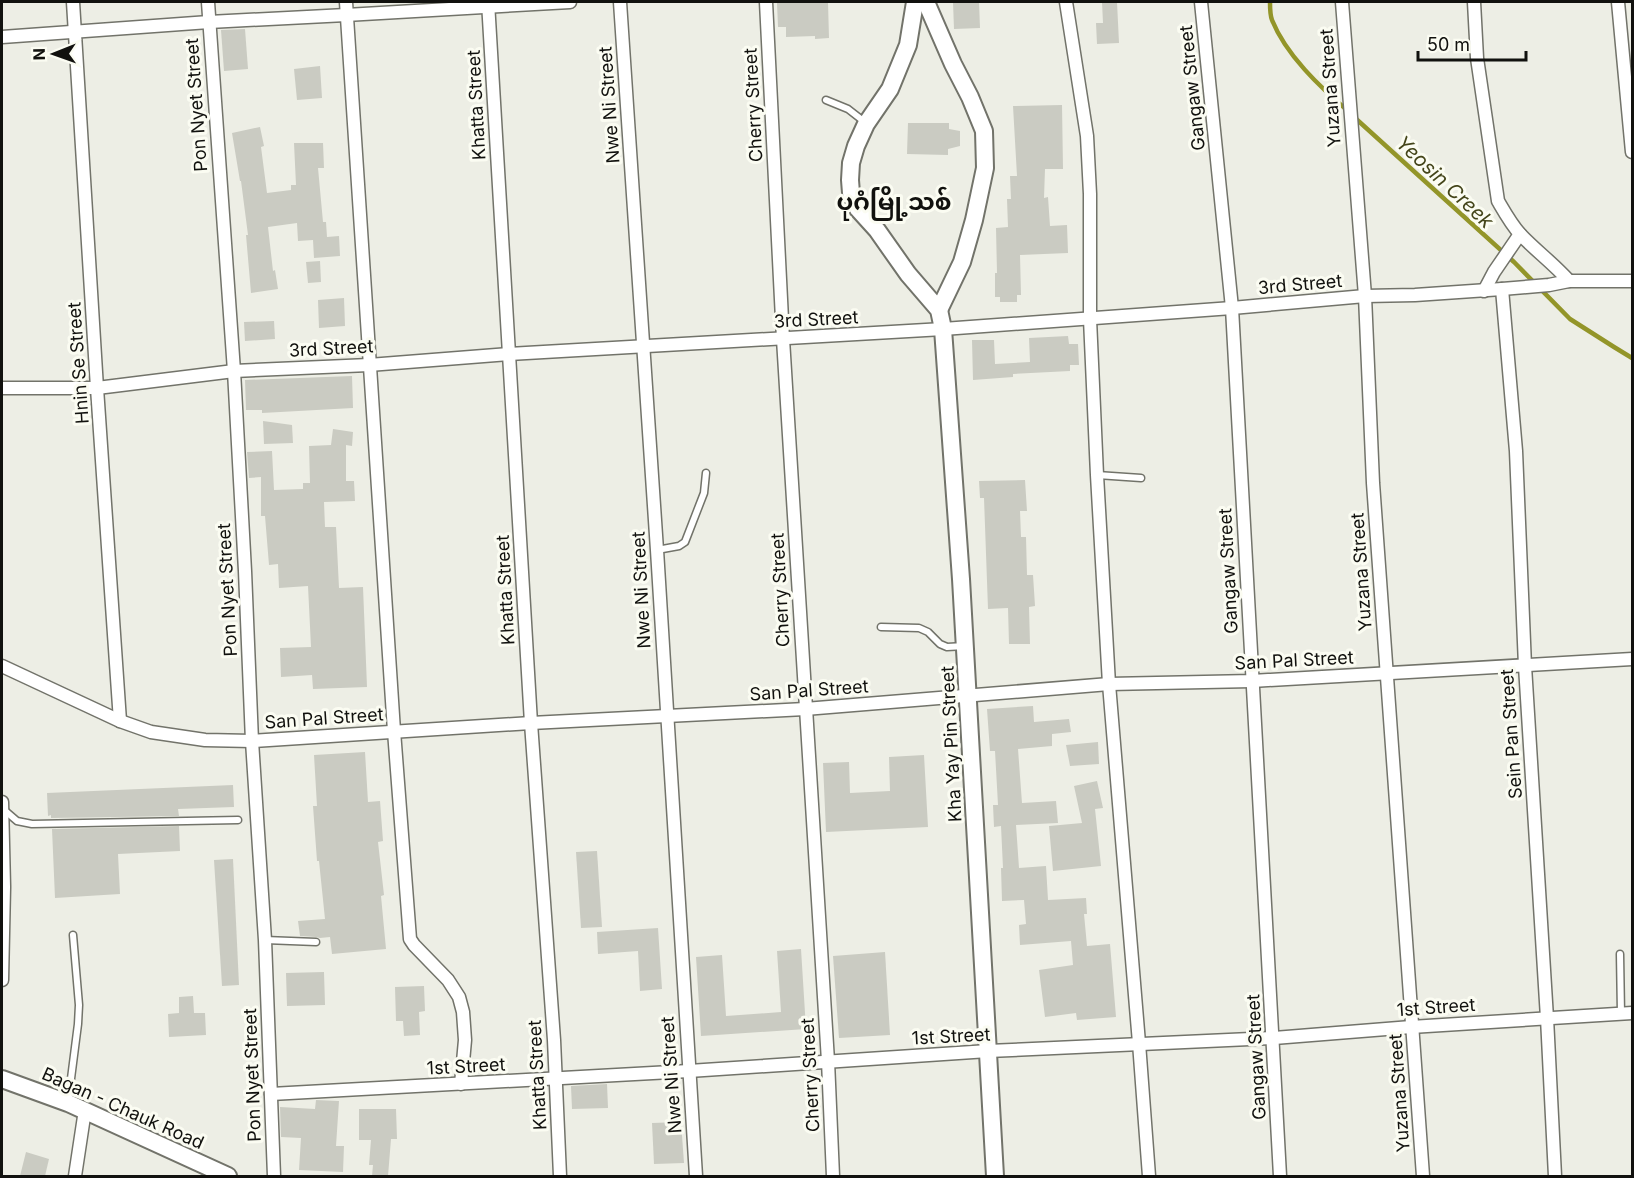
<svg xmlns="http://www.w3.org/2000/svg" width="1634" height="1178" font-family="Inter,'Noto Sans Myanmar',sans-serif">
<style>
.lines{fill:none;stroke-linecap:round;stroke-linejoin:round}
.stream{stroke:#939529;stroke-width:4.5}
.building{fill:#cacbc2}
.lane-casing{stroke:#72736a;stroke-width:9}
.street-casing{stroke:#72736a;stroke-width:15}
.secondary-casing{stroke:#72736a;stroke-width:20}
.lane{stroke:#fff;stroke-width:6}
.street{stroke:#fff;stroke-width:12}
.secondary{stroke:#fff;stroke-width:16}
.labels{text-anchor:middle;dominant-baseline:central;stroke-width:6;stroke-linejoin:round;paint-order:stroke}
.street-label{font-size:18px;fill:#11110e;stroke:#fbfcf2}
.water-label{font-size:20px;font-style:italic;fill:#44451a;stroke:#fbfcf2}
.district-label{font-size:24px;font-weight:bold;fill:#11110e;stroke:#fbfcf2}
</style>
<rect width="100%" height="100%" fill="#edeee5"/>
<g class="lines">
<g class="stream">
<path d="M1270 2C1270 8 1270 15 1272 20 1286 55 1320 87 1348 111"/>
<path d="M1354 117 1514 262 1570 319 1614 347 1632 358"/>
</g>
</g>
<g class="building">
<path d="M828 2 829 38 815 39V36L786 37V27H778L777 3Z"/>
<path d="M953 2H979L980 28 954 29Z"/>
<path d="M1102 2H1117L1119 43 1097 44 1096 23H1103Z"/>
<path d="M245 29 248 69 224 71 221 30Z"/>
<path d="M320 66 322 98 297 100 294 69Z"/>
<path d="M1062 105 1063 169H1045L1044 198 1048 197 1050 226 1067 225 1068 253 1020 255 1021 295H1017V302H1000V297H995V273H997L996 228 1008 227 1007 199H1011L1010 176H1017L1013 106Z"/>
<path d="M908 123H949V129L960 131V146L948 149V155L907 154Z"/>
<path d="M260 127 264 146 261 147 267 193 291 190V185H296L294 143H323L324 168H318L323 222H326L327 237 339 236 340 256 314 258 313 240 298 241 297 223 268 227 273 271 275 270 278 289 251 293 246 235H248L241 181H240L232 133Z"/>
<path d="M320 261 321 282 308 283 306 262Z"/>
<path d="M344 298 345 326 319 328 318 300Z"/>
<path d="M274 321 275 339 245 341 244 322Z"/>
<path d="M1068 336 1069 344H1078L1079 365H1070V371L1013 374V377L973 380 972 340H994L995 364 1030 362 1029 338Z"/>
<path d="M352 376 353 408 262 413V410H246L245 380Z"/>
<path d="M263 421 292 425 293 443 264 444Z"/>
<path d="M333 429 353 432 352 446 346 445V481H354L355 501 324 502 325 527H336L339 588 363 587 367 687 313 689 312 675 281 677 280 648 311 647 308 586 279 588 278 564 269 565 265 516H261V477L249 478 247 452 272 451 274 490 303 489V483H310L309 446 331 445Z"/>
<path d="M1025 480 1027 511H1020L1021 537H1026L1027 575H1033L1035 606 1029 607 1030 644H1009L1008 608 988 609 984 498H980L979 481Z"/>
<path d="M1033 706 1034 722 1069 719 1071 732 1052 734V746L1018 749 1022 803 1056 801 1058 823 1016 825 1019 868 1046 866 1048 900 1086 898 1087 914H1084L1087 946 1110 944 1116 1017 1077 1020 1076 1013 1045 1017 1039 970 1073 965 1071 941 1020 945 1019 925 1026 924 1024 900 1002 901 1001 868H1003L1001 826 994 827 993 805H998L995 751H990L987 709Z"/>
<path d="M1098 742 1099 764 1070 766 1066 745Z"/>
<path d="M365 752 368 802 380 801 383 841 378 842 384 895 381 896 386 949 332 954 330 937 320 938 316 937 300 936 298 921 325 919 319 861H317L313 806H317L314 755Z"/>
<path d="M924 755 928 827 826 832 823 763 849 762 850 793 890 791 889 757Z"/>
<path d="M1097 781 1103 808 1095 809 1101 866 1053 871 1049 826 1082 823 1074 786Z"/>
<path d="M233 785 234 807 178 809 179 816 51 818V815L48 816 47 793Z"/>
<path d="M179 826 180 851 118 854 120 894 55 898 52 829Z"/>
<path d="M597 851 602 927 581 928 576 852Z"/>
<path d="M233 859 239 985 222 986 214 860Z"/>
<path d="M658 928 662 989 640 991 638 951 598 954 597 932Z"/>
<path d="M801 949 806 1029 701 1036 696 957 722 955 726 1016 781 1012 777 951Z"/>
<path d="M885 952 890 1035 839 1038 833 956Z"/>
<path d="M324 972 325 1005 287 1006 286 973Z"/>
<path d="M424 986 425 1011 419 1012 420 1035 404 1036 403 1021H396L395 987Z"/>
<path d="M193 996 194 1013H205L206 1035 169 1037 168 1014 179 1013V997Z"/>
<path d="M607 1084 608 1108 572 1109 571 1086Z"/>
<path d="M316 1100 339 1101 336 1146H344L343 1172 299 1170 301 1138 281 1137 280 1107 315 1109Z"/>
<path d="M359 1109H396L397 1139H391L388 1176H372L373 1165H369L371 1140H359Z"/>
<path d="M681 1122 684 1163 654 1164 652 1123Z"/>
<path d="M26 1152 49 1159 45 1176H20Z"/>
</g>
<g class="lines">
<g class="lane-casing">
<g id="lane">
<path d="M826 100 848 109 866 123"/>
<path d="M1097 475 1141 478"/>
<path d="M657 550 679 546 685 542 704 493 706 473"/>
<path d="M881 627 919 628 928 632 940 644 947 647 965 646"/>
<path d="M3 809 17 821 32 824 238 820"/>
<path d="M265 940 316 942"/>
<path d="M1620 954 1621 1014"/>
<path d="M68 1102 78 1024 79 1005 73 935"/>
</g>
</g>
<g class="street-casing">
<g id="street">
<path d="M73 2 97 388 120 721"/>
<path d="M208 2 234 371 245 571 252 741 265 940 274 1176"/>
<path d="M346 2 394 731 410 939 414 945 448 980 459 997 463 1012 465 1040 461 1084"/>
<path d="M488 2 531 723 554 1040 560 1176"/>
<path d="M620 2 657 550 696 1176"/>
<path d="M766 2 783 339 828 1061 833 1176"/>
<path d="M1066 2 1087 136 1090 194V319L1097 475 1109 684 1139 1043 1149 1176"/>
<path d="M1201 2 1232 308 1280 1176"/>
<path d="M1342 2 1365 296 1373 483 1423 1176"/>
<path d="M1474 2 1477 58 1498 201C1505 213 1511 224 1520 234 1535 250 1554 264 1569 281"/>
<path d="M1618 2 1632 152"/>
<path d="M2 37 209 22 346 15 570 2"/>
<path d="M1502 289 1516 451 1525 666 1547 1018 1555 1176"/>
<path d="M1484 291 1494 272 1520 234"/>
<path d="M2 388H97L234 371 369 365 509 354 943 329 1232 308 1365 296 1415 295 1502 289 1549 285 1569 281H1632"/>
<path d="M2 666 120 721 151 732 205 740 252 741 531 723 805 709 1109 684 1252 681 1632 659"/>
<path d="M2 802 4 887 2 980"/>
<path d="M271 1094 689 1071 988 1051 1274 1038 1411 1027 1632 1013"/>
<path d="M75 1176 85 1110"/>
</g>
</g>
<g class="secondary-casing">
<g id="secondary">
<path d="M915 2 908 45 890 89 866 124 856 146 851 163 850 180 851 193 858 209 877 230 908 274 939 310 943 329 961 579 995 1176"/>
<path d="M926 2 953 64 970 97 984 131 985 168 974 220 962 262 939 310"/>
<path d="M2 1079 68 1103 228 1176"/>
</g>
</g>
<use href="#lane" class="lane"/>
<use href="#street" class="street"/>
<use href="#secondary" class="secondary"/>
</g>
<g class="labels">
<g class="street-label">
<text transform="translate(1192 88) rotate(-96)">Gangaw Street</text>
<text transform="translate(1330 88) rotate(-94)">Yuzana Street</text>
<text transform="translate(196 105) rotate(-94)">Pon Nyet Street</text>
<text transform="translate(476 105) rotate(-93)">Khatta Street</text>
<text transform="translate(609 105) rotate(-94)">Nwe Ni Street</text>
<text transform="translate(753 105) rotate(-93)">Cherry Street</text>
<text transform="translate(1300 284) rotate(-5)">3rd Street</text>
<text transform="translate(816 319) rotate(-3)">3rd Street</text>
<text transform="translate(331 348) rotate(-3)">3rd Street</text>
<text transform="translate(78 363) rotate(-94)">Hnin Se Street</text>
<text transform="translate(1228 571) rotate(-93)">Gangaw Street</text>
<text transform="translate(1361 572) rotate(-94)">Yuzana Street</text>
<text transform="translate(227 590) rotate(-93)">Pon Nyet Street</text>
<text transform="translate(505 590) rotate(-93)">Khatta Street</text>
<text transform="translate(641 590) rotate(-93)">Nwe Ni Street</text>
<text transform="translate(780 590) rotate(-93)">Cherry Street</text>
<text transform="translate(1294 660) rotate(-3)">San Pal Street</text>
<text transform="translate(809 690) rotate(-4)">San Pal Street</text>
<text transform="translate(324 718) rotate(-4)">San Pal Street</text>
<text transform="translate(1511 734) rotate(-94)">Sein Pan Street</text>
<text transform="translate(951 744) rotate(-93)">Kha Yay Pin Street</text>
<text transform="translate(1436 1007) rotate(-4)">1st Street</text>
<text transform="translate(951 1036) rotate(-3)">1st Street</text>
<text transform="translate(1256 1057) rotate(-93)">Gangaw Street</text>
<text transform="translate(466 1066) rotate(-3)">1st Street</text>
<text transform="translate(252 1075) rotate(-92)">Pon Nyet Street</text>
<text transform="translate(537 1075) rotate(-93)">Khatta Street</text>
<text transform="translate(671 1075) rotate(-94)">Nwe Ni Street</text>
<text transform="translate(810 1075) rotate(-93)">Cherry Street</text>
<text transform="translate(1399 1093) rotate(-94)">Yuzana Street</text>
<text transform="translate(123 1108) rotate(24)">Bagan - Chauk Road</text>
</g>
<g class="water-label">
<text transform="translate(1445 182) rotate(43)">Yeosin Creek</text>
</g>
<g class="district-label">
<text x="894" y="201">ပုဂံမြို့သစ်</text>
</g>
</g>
<rect width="1634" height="1178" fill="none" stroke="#11110e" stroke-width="6"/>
<g transform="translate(54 54) rotate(269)" stroke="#fbfcf2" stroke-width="4.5" paint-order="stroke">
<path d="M0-4.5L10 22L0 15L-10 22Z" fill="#11110e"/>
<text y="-9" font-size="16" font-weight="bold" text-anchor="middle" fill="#11110e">N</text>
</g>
<path d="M1418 51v9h108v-9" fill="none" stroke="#11110e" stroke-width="3"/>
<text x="1427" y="51" font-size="18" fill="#11110e" stroke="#fbfcf2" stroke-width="4.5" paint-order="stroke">50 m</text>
</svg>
